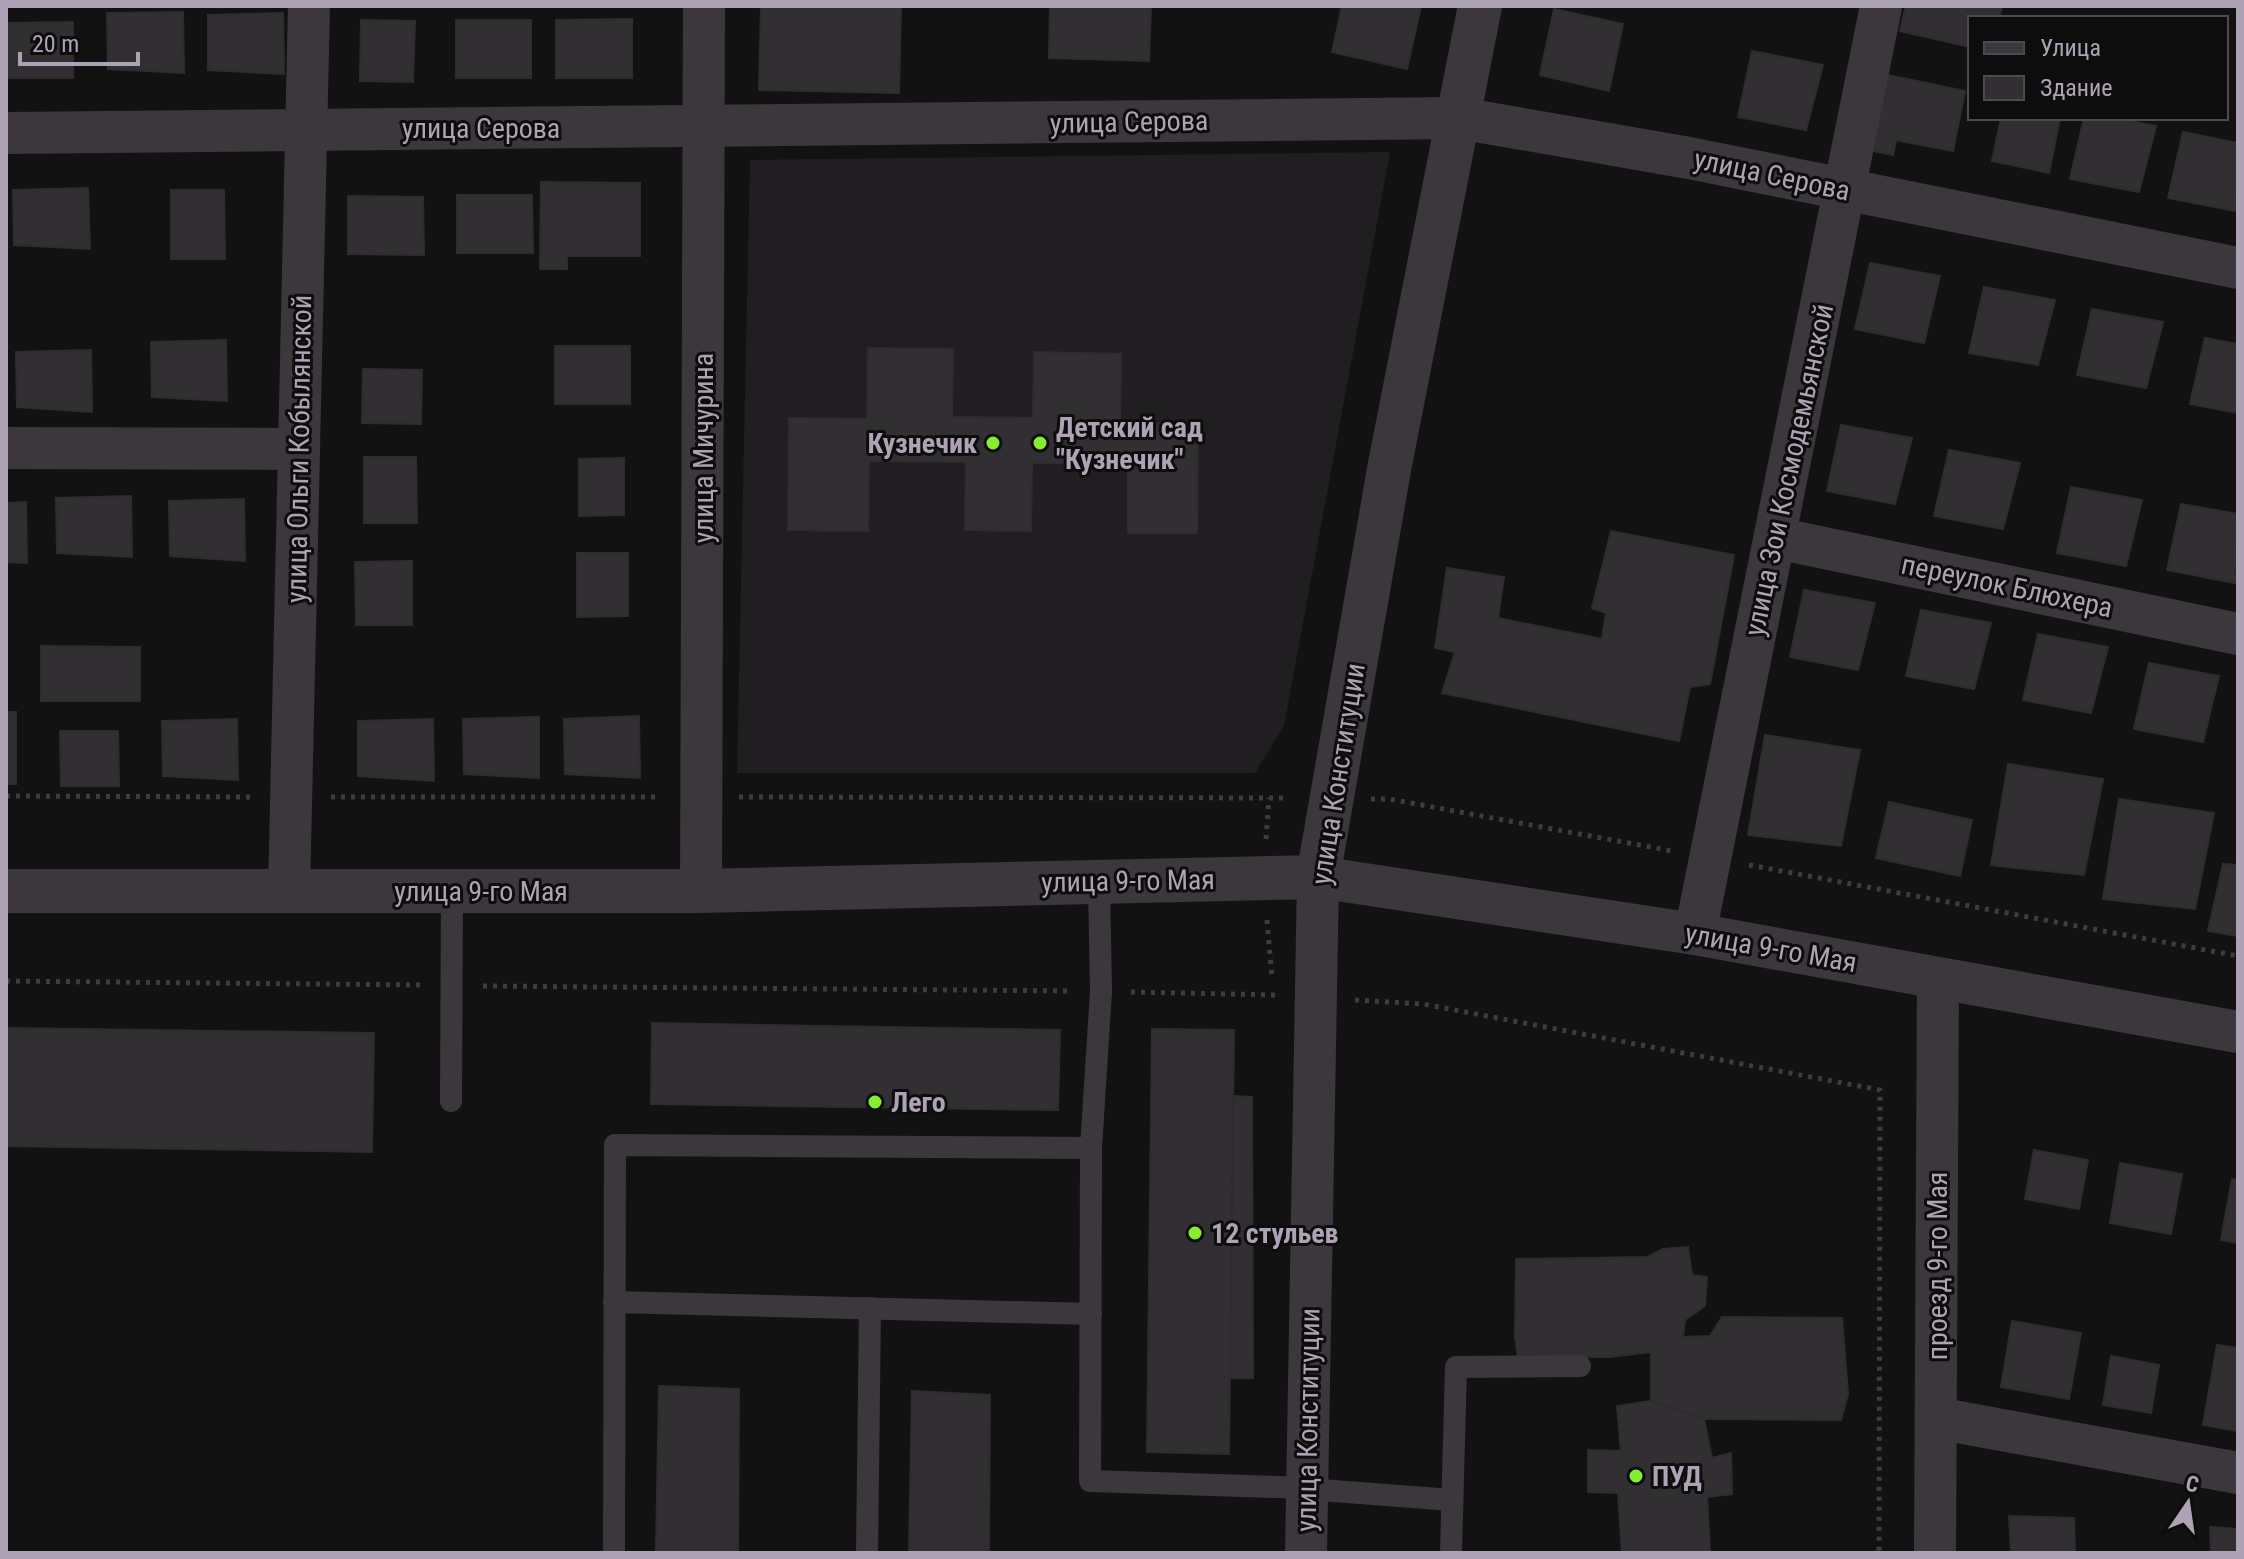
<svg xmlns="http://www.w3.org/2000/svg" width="2244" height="1559" font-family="'Roboto Condensed',sans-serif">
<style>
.built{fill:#201e20}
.building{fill:#322f32;stroke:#2f2c2f;stroke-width:2}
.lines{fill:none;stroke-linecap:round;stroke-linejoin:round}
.path{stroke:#3f3b41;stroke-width:5;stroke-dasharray:4 6;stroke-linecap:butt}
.service{stroke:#3c373d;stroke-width:22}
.minor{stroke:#3c373d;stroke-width:42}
.tertiary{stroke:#3c373d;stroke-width:44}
.poi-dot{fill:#85ee2f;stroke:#0e0d0e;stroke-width:3}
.labels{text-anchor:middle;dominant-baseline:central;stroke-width:6;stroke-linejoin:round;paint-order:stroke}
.street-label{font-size:28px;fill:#ada3b4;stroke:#0e0d0e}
.poi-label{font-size:28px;font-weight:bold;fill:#ada3b4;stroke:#0e0d0e;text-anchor:start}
</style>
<rect width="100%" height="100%" fill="#131213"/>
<path class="built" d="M1390 152 1284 726 1255 773H737L750 160Z"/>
<g class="building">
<path d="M761 6H901L899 93 759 90Z"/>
<path d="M1050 6H1151L1149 61 1049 58Z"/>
<path d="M1342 6H1421L1407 69 1332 52Z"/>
<path d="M1906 6H2002L1999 18H1970V47L1900 31Z"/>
<path d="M1554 9 1623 24 1609 91 1540 75Z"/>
<path d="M183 12 184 73 108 69 107 13Z"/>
<path d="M283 13 284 74 208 70V15Z"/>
<path d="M632 19V78H556V20Z"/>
<path d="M361 20 415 21 413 82 360 81Z"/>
<rect x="456" y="20" width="75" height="58"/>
<path d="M73 22V78H7L6 23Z"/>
<path d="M1752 51 1823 65 1806 130 1738 117Z"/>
<path d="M1883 74 1965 91 1953 151 1896 140 1893 155 1868 150Z"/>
<path d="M2001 118H2060L2049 173 1992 161Z"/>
<path d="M2084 118H2114L2156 126 2139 192 2070 179Z"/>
<path d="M2183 132 2238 143 2236 211 2168 198Z"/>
<path d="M541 182 640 183V256H567V269H540Z"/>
<path d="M88 188 90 249 14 245 13 190Z"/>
<path d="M171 190H224L225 259H171Z"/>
<path d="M457 195H532L533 253H457Z"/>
<path d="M348 196 423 197 424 255 348 254Z"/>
<path d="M1870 263 1940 276 1924 343 1855 329Z"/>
<path d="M1984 287 2055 300 2038 365 1969 353Z"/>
<path d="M2092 309 2163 322 2146 388 2077 375Z"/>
<path d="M2205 338 2238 344V413L2190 404Z"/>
<path d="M226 340 227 401 152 397 151 342Z"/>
<rect x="555" y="346" width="75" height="58"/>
<path d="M868 348 953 349 952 417 1033 418 1034 352 1121 354 1120 423 1198 424 1197 533H1128V464L1032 463 1031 531 965 530 966 462 869 461 868 531 788 530 789 418 867 419Z"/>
<path d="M91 350 92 412 17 407 16 352Z"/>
<path d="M363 369 422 370 421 424 362 423Z"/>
<path d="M1841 425 1912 438 1895 504 1827 491Z"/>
<path d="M1949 450 2020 463 2003 529 1934 516Z"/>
<path d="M364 457H416L417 523H364Z"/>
<path d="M624 458V515L579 516V459Z"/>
<path d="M2071 487 2142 500 2126 566 2057 553Z"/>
<path d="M131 496 132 557 57 553 56 498Z"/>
<path d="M244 499 245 561 170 556 169 501Z"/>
<path d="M26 502 27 563 6 562V503Z"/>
<path d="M2181 504 2238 514 2235 583 2167 570Z"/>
<path d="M1611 531 1734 555 1710 684 1690 687 1679 741 1442 693 1455 652 1435 648 1447 568 1504 577 1498 618 1602 639 1606 613 1592 608Z"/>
<path d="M577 553H628V616L577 617Z"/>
<path d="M412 561V625H356L355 562Z"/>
<path d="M1804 590 1875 603 1858 670 1790 657Z"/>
<path d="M1921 610 1991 623 1974 689 1906 676Z"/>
<path d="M2038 634 2108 647 2091 713 2023 700Z"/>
<path d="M41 646 140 647V701H41Z"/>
<path d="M2149 663 2219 676 2203 742 2134 729Z"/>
<rect x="6" y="712" width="10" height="72"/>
<path d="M639 716 640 778 565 774 564 719Z"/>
<path d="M539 717V778L464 774 463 719Z"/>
<path d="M237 719 238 780 163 776 162 721Z"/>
<path d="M433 719 434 781 358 776V721Z"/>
<path d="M60 731H118L119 786H61Z"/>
<path d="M1765 735 1860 750 1841 846 1748 835Z"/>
<path d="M2008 764 2103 779 2084 875 1991 865Z"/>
<path d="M2119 799 2214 813 2195 909 2103 899Z"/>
<path d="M1889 802 1972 820 1960 876 1876 858Z"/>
<path d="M2223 864 2238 865V936L2208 931Z"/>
<path d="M652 1023 1060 1030 1058 1110 651 1104Z"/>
<path d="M6 1028 374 1033 372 1152 6 1146Z"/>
<path d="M1152 1029 1234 1030 1229 1454 1147 1452Z"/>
<path d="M1234 1096 1252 1097 1253 1378H1230Z"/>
<path d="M2034 1150 2088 1160 2079 1209 2025 1199Z"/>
<path d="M2120 1163 2182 1174 2171 1234 2110 1223Z"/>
<path d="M2232 1179 2238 1180V1243L2221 1240Z"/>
<path d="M1688 1247 1692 1275 1707 1277 1705 1306 1685 1320 1683 1337 1710 1336 1722 1317 1842 1318 1848 1394 1841 1420 1704 1419 1651 1401V1352L1609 1357H1518L1515 1337 1516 1259 1648 1257 1663 1249Z"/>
<path d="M2012 1321 2081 1333 2069 1399 2001 1387Z"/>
<path d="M2217 1345 2238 1348V1431L2203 1425Z"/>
<path d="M2111 1356 2159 1365 2151 1413 2103 1405Z"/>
<path d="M659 1386 739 1389 738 1553H656Z"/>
<path d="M912 1391 990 1395 989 1553H909Z"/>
<path d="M1651 1401 1704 1419 1712 1458 1731 1453 1732 1494 1707 1497 1710 1552 1622 1553 1618 1493 1588 1492V1450L1621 1451 1617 1406Z"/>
<path d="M2009 1516 2074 1518 2075 1553H2011Z"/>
<path d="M2210 1527 2238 1529V1553H2211Z"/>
</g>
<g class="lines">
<g class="path">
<path d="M6 796 253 797"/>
<path d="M331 797H661"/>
<path d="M739 797 1289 798"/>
<path d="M1371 799H1389L1672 851"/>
<path d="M1266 839 1269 798"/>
<path d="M1749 865 2238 956"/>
<path d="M1267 920 1272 978"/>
<path d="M6 981 421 985"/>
<path d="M483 986 1073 991"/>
<path d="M1131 992 1277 995"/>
<path d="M1355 1000 1423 1004 1880 1090 1879 1553"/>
</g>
<g class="service">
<path d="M1099 882 1101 992 1091 1148 1090 1481 1307 1488"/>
<path d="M451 1101 452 891"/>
<path d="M614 1302 1091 1314"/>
<path d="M1307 1489 1452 1500"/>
<path d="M614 1553 615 1145 1091 1148"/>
<path d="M867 1553 870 1308"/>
<path d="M1451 1553 1456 1367 1580 1366"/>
</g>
<g class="minor">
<path d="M6 133 1459 118 1689 158 2238 268"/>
<path d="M6 448 299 449"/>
<path d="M1776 538 2238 634"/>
<path d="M701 891 704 6"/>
<path d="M289 892 309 6"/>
<path d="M1695 934 1881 6"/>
<path d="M1936 1418 2238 1473"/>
<path d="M1306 1553 1318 877 1695 934 2238 1032"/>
<path d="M1935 1553 1938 979"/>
</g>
<path class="tertiary" d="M6 891H701L1318 877 1390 464 1480 6"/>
</g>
<g class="poi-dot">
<circle cx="993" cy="443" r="8"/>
<circle cx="1040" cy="443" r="8"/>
<circle cx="875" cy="1102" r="8"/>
<circle cx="1195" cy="1233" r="8"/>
<circle cx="1636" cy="1476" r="8"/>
</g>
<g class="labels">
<g class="street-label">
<text transform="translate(1129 122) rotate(-1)">улица Серова</text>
<text x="481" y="128">улица Серова</text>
<text transform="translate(1772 175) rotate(12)">улица Серова</text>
<text transform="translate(703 448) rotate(-90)">улица Мичурина</text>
<text transform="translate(299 449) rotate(-89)">улица Ольги Кобылянской</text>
<text transform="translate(1789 470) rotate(-78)">улица Зои Космодемьянской</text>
<text transform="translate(2007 586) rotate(12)">переулок Блюхера</text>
<text transform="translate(1338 774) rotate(-81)">улица Конституции</text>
<text transform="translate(1128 881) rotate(-1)">улица 9-го Мая</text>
<text x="481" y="891">улица 9-го Мая</text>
<text transform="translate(1771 948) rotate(10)">улица 9-го Мая</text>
<text transform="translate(1937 1266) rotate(-90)">проезд 9-го Мая</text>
<text transform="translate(1308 1420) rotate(-89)">улица Конституции</text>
</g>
<g class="poi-label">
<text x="1056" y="427">Детский сад<tspan x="1056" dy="32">"Кузнечик"</tspan></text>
<text x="977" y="443" text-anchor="end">Кузнечик</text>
<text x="891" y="1102">Лего</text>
<text x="1211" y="1233">12 стульев</text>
<text x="1652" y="1476">ПУД</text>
</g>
</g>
<rect width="2244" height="1559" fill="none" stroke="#ada3b4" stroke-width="16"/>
<rect x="1968" y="16" width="260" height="104" fill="#0e0d0e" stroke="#4e4950" stroke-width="2"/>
<rect x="1984" y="42" width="40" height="12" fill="#3c373d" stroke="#4e4950" stroke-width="2"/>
<text x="2040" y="56" font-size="24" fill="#ada3b4">Улица</text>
<rect x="1984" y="76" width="40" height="24" fill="#322f32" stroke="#4e4950" stroke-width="2"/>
<text x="2040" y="96" font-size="24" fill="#ada3b4">Здание</text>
<g transform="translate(2188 1503) rotate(13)" stroke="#0e0d0e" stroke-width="6" paint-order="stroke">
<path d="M0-6L14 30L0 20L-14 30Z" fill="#ada3b4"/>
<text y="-12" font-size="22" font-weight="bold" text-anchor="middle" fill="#ada3b4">С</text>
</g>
<path d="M20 52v12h118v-12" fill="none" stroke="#ada3b4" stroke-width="4"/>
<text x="32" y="52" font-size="24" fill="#ada3b4" stroke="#0e0d0e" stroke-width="6" paint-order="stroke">20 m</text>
</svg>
